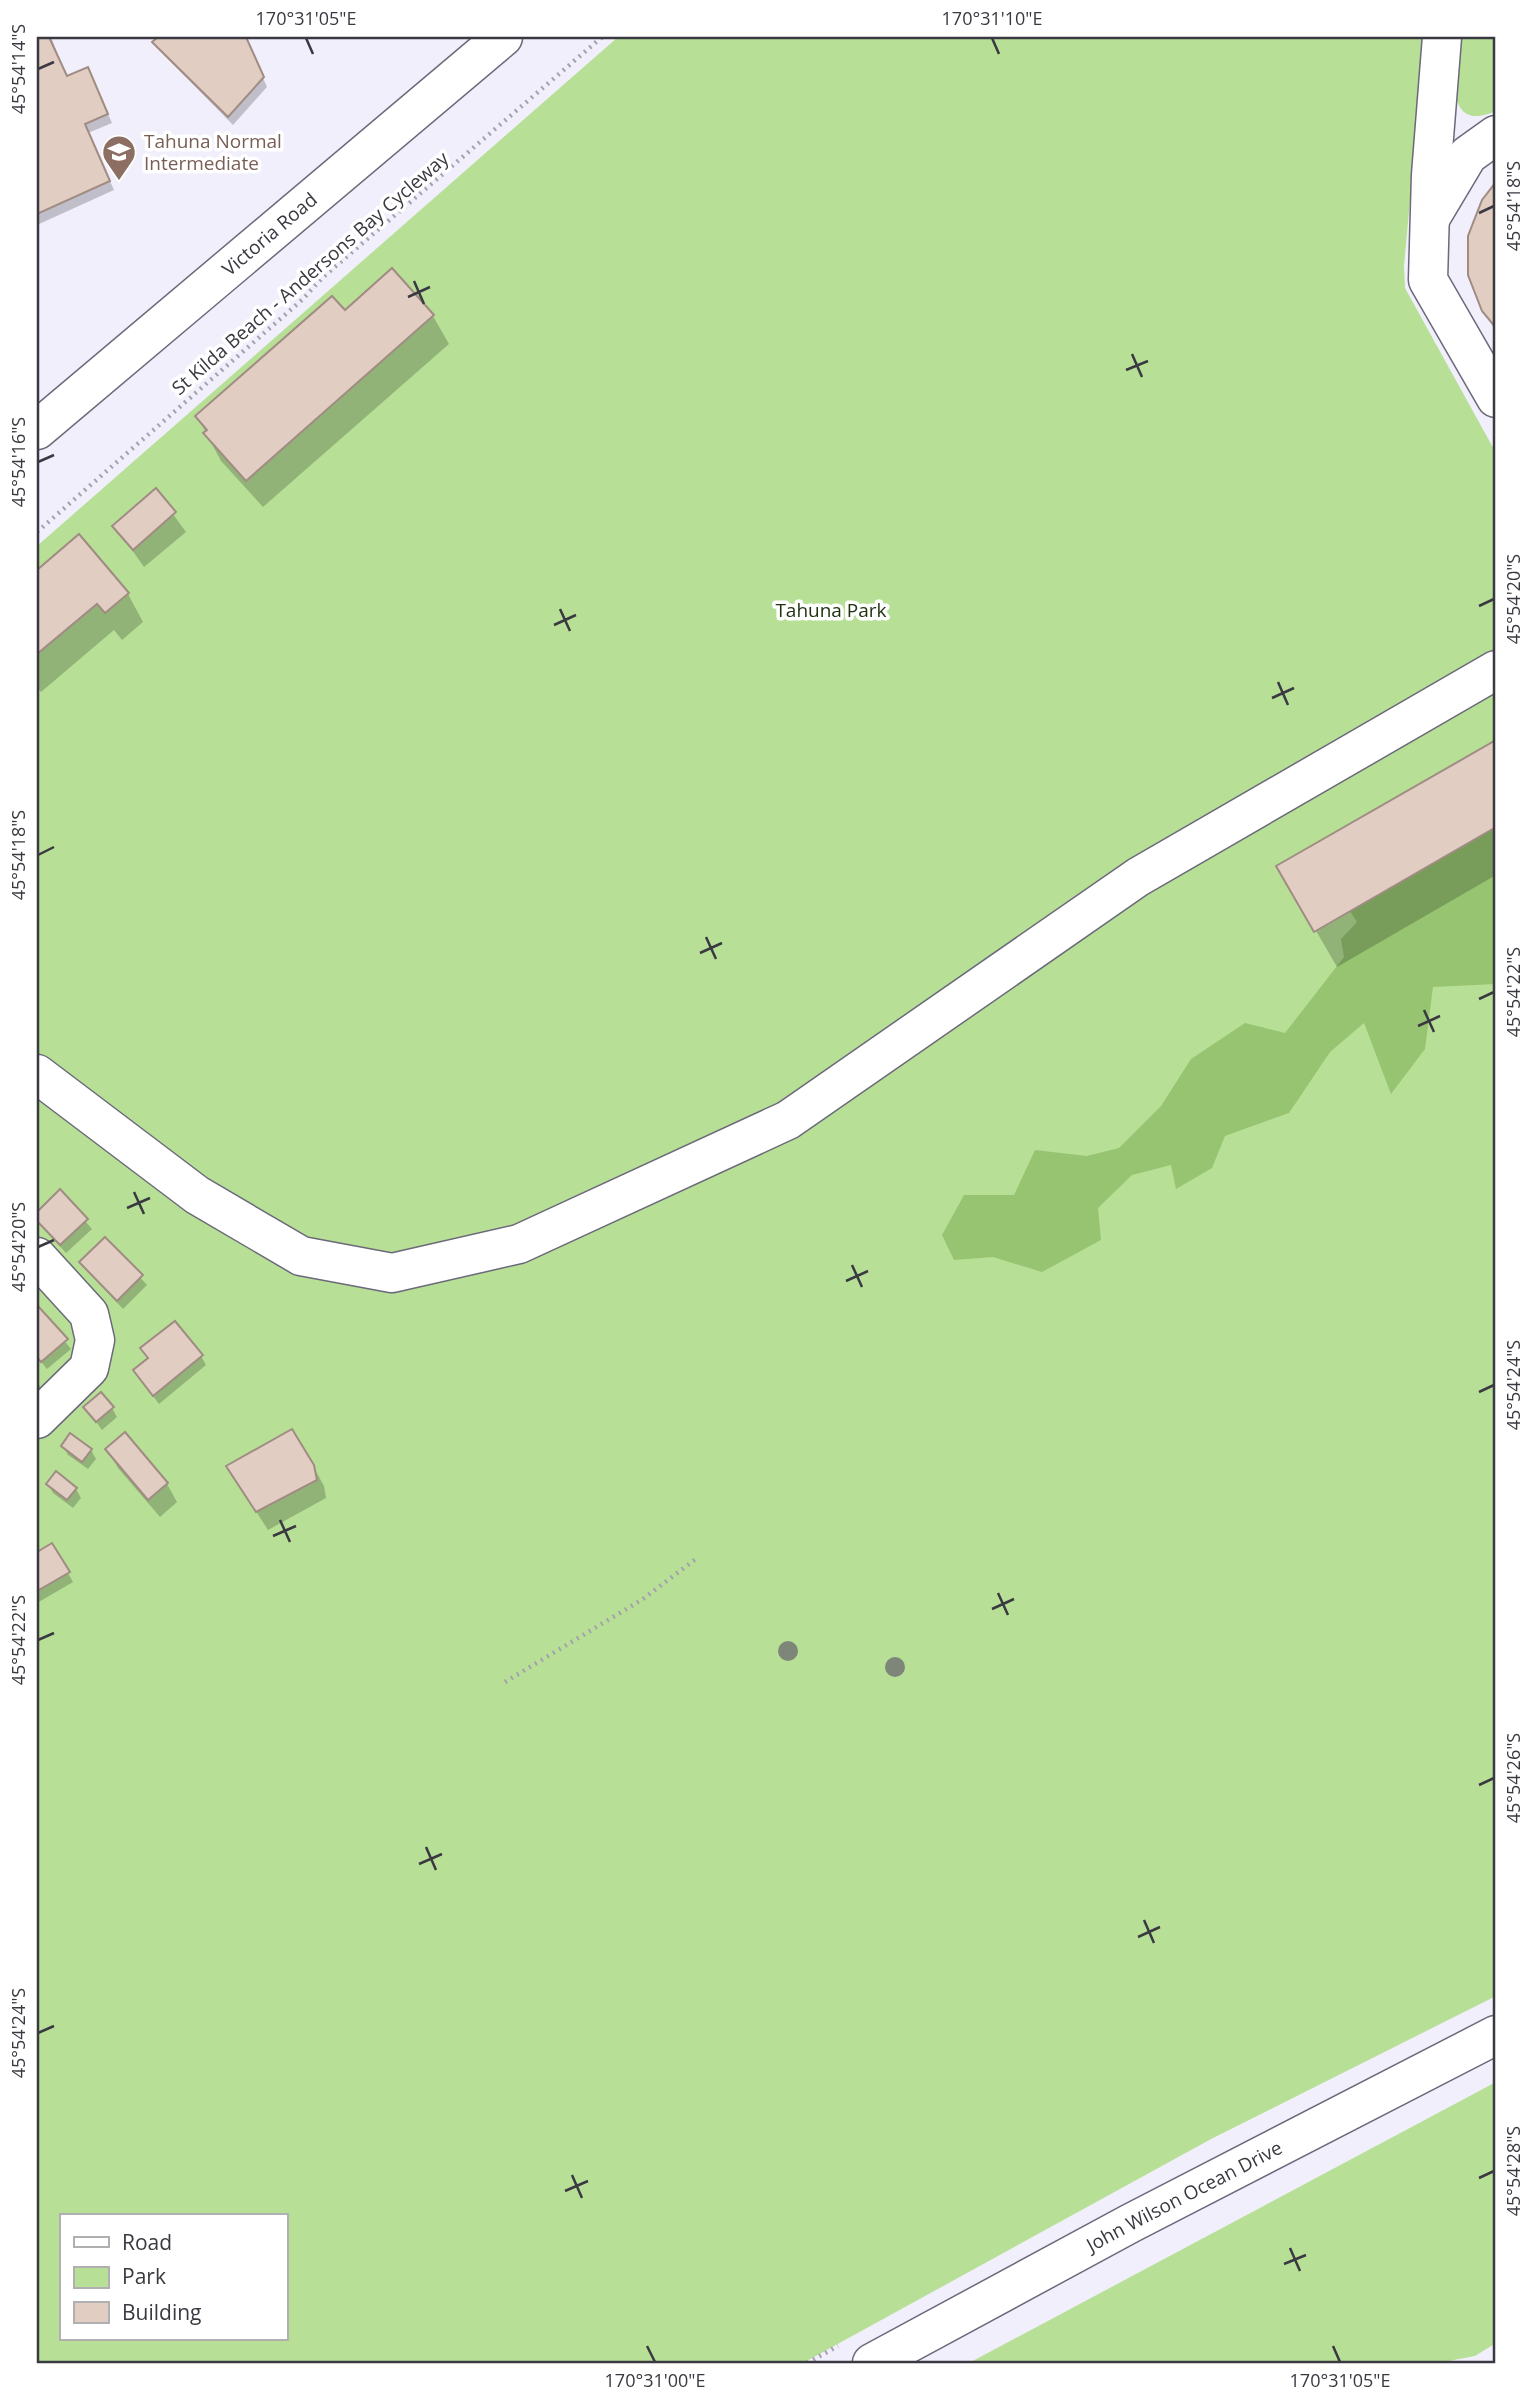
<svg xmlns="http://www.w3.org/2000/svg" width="1533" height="2400" font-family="'Open Sans',sans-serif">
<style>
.green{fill:#b7e096;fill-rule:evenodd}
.forest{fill:#97c470}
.shadow{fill:#0003}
.building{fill:#e2cdc3;stroke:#a08c83;stroke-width:2}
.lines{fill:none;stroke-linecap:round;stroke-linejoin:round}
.minor-casing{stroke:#6b697a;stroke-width:41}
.path{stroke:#a3a2ad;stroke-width:4.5;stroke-dasharray:2 5;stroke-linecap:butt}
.minor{stroke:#fff;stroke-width:38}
.tree{fill:#7e8679}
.ticks{fill:none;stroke:#3a3941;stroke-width:2.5}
.labels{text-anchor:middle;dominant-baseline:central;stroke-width:7;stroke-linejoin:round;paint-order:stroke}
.education-label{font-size:19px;fill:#785e54;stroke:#fff;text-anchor:start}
.street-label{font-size:19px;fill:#3a3941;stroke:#fff}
.park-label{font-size:19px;fill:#1f300e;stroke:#fff}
.neatline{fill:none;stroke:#3a3941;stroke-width:2.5}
.ticks-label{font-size:18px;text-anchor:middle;fill:#3a3941}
</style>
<rect width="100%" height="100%" fill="#f1effc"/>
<g class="green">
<path d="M618 37H1425L1404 266 1405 288 1496 453V1996L1213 2138 803 2363H37V546ZM61 2216H285V2339H61Z"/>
<path d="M1458 37H1496V111C1442 135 1455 67 1458 37Z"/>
<path d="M1496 2082V2343L1475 2356 1438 2363H969Z"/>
</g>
<path class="forest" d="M1496 827V984L1433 987 1425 1049 1391 1094 1364 1023 1330 1052 1289 1113 1225 1136 1212 1168 1176 1189 1171 1165 1132 1175 1098 1208 1101 1240 1042 1272 993 1257 954 1260 942 1235 964 1195H1014L1035 1150 1087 1156 1119 1148 1161 1106 1191 1059 1245 1023 1285 1033 1344 957 1341 939 1357 922 1350 911Z"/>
<g class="shadow">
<path d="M37 37H51L67 78H92L112 123 88 133 114 190 37 225Z"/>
<path d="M161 37H245L267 87 233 125 160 51 155 43Z"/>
<path d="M1496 185V332L1483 310V201Z"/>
<path d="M345 313 433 316 449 344 263 507 221 461 197 416Z"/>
<path d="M156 491 186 532 144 567 115 526Z"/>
<path d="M79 536 128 594 143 622 122 640 114 630 41 692 37 687V572Z"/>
<path d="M1496 742V875L1337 967 1279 867Z"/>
<path d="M60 1192 92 1229 66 1253 37 1221V1214Z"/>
<path d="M105 1239 147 1285 123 1309 81 1263Z"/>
<path d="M37 1307 71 1349 47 1369 37 1357Z"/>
<path d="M142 1348 201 1356 206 1365 159 1404 140 1379 149 1360Z"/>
<path d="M37 1382 43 1391 37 1410Z"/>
<path d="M86 1408H112L117 1417 102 1430Z"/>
<path d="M63 1446 91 1450 96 1459 88 1469 68 1455Z"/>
<path d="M107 1449 167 1484 177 1502 160 1517 118 1468Z"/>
<path d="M313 1466 324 1486 326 1498 268 1530 239 1485Z"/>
<path d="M48 1484 76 1489 81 1498 73 1508 53 1493Z"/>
<path d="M52 1545 73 1582 37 1603V1554Z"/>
</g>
<g class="building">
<path d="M37 37H49L67 76 88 67 108 114 85 124 110 181 37 214Z"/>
<path d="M158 37H246L264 77 228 117 152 42Z"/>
<path d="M1496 182V328L1482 311 1468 275V236L1482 200Z"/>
<path d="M392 268 434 315 246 481 203 433 207 430 195 416 332 296 345 310Z"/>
<path d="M156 488 176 512 133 550 112 526Z"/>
<path d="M79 534 129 593 105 613 97 604 37 654V570Z"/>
<path d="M1496 740V827L1314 932 1276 866Z"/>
<path d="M60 1189 88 1219 60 1245 37 1221V1212Z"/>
<path d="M105 1237 143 1275 117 1301 79 1262Z"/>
<path d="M37 1305 68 1339 41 1362 37 1357Z"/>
<path d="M175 1321 203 1355 153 1396 133 1370 148 1358 140 1348Z"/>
<path d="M101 1392 114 1407 96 1422 83 1407Z"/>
<path d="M292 1429 314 1465 317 1480 256 1512 226 1466Z"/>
<path d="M125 1432 168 1483 148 1500 105 1449Z"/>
<path d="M70 1433 92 1449 82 1462 61 1446Z"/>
<path d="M56 1471 77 1488 67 1500 46 1484Z"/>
<path d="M52 1543 70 1572 37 1591V1552Z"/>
</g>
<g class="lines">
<g class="minor-casing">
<g id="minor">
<path d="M1442 37 1431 175 1428 280 1496 398"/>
<path d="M1431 217 1468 155 1496 135"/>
<path id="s1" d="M37 430 503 37"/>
<path d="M37 1074 197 1195 301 1256 392 1273 519 1244 788 1120 1138 877 1496 670"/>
<path d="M37 1257 89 1314 95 1340 89 1368 37 1419"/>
<path id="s2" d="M872 2363 1131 2223 1496 2035"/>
</g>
</g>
<g class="path">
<path d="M37 532 303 299 322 278 602 37"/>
<path d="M505 1682 643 1599 697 1558"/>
<path d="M807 2363 838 2346"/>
</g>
<use href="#minor" class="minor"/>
</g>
<g class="tree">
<circle cx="788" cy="1651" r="10"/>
<circle cx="895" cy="1667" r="10"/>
</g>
<path class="ticks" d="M306 38 313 54M992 38 999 54M38 69 54 62M1479 213 1494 206M414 281 424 304M408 297 430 287M1132 354 1142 377M1126 370 1148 361M38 462 54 455M1479 606 1494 599M560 609 570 631M554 625 576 615M1278 682 1288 705M1272 698 1294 688M38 855 54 847M706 937 716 959M700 953 722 943M1479 999 1494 992M1424 1010 1434 1032M1418 1026 1440 1016M134 1192 144 1214M127 1208 150 1198M38 1247 54 1240M852 1265 862 1287M846 1281 868 1271M1479 1392 1494 1385M280 1520 290 1542M273 1536 296 1526M998 1593 1008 1615M992 1609 1014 1599M38 1640 54 1633M1479 1785 1494 1778M426 1847 436 1870M419 1864 442 1854M1144 1920 1154 1943M1138 1937 1160 1927M38 2033 54 2026M572 2175 582 2198M1479 2178 1494 2171M565 2191 588 2181M1290 2248 1300 2271M1284 2264 1306 2255M647 2346 655 2362M1333 2346 1340 2362"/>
<defs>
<g id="school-pin" transform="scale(1.75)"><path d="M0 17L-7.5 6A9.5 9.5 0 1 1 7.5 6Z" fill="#8d6e63" stroke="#fff"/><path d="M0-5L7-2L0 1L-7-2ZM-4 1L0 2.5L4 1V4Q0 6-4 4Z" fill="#fff"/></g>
</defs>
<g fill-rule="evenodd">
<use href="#school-pin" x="119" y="152"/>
</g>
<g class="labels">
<g class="education-label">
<text x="144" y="141">Tahuna Normal<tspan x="144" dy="22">Intermediate</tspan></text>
</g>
<g class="street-label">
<text stroke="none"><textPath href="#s1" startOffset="304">Victoria Road</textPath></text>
<text transform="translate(310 273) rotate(-41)">St Kilda Beach - Andersons Bay Cycleway</text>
<text stroke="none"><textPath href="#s2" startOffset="354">John Wilson Ocean Drive</textPath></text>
</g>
<g class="park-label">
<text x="831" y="610">Tahuna Park</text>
</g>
</g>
<rect width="1533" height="2400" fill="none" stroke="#ffffff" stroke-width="77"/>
<rect x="60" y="2214" width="228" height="126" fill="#ffffff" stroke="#b0b0b3" stroke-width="2"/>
<rect x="74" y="2237" width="35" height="10" fill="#ffffff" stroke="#b0b0b3" stroke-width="2"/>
<text x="122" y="2250" font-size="21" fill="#3a3941">Road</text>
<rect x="74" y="2267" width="35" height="21" fill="#b7e096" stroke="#b0b0b3" stroke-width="2"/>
<text x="122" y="2284" font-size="21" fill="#3a3941">Park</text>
<rect x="74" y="2302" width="35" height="21" fill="#e2cdc3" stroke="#b0b0b3" stroke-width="2"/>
<text x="122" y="2320" font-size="21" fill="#3a3941">Building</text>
<rect x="38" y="38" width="1456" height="2324" class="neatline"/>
<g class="ticks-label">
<text x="306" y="25">170°31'05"E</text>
<text x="992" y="25">170°31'10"E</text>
<text transform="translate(19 69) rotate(-90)" y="6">45°54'14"S</text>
<text transform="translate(1514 206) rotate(-90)" y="6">45°54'18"S</text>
<text transform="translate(19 462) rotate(-90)" y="6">45°54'16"S</text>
<text transform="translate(1514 599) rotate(-90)" y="6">45°54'20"S</text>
<text transform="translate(19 855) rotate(-90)" y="6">45°54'18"S</text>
<text transform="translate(1514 992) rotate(-90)" y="6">45°54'22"S</text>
<text transform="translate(19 1247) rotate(-90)" y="6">45°54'20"S</text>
<text transform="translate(1514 1385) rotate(-90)" y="6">45°54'24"S</text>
<text transform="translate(19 1640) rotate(-90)" y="6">45°54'22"S</text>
<text transform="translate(1514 1778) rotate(-90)" y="6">45°54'26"S</text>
<text transform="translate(19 2033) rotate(-90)" y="6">45°54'24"S</text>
<text transform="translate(1514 2171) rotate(-90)" y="6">45°54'28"S</text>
<text x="655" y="2387">170°31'00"E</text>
<text x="1340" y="2387">170°31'05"E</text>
</g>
</svg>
